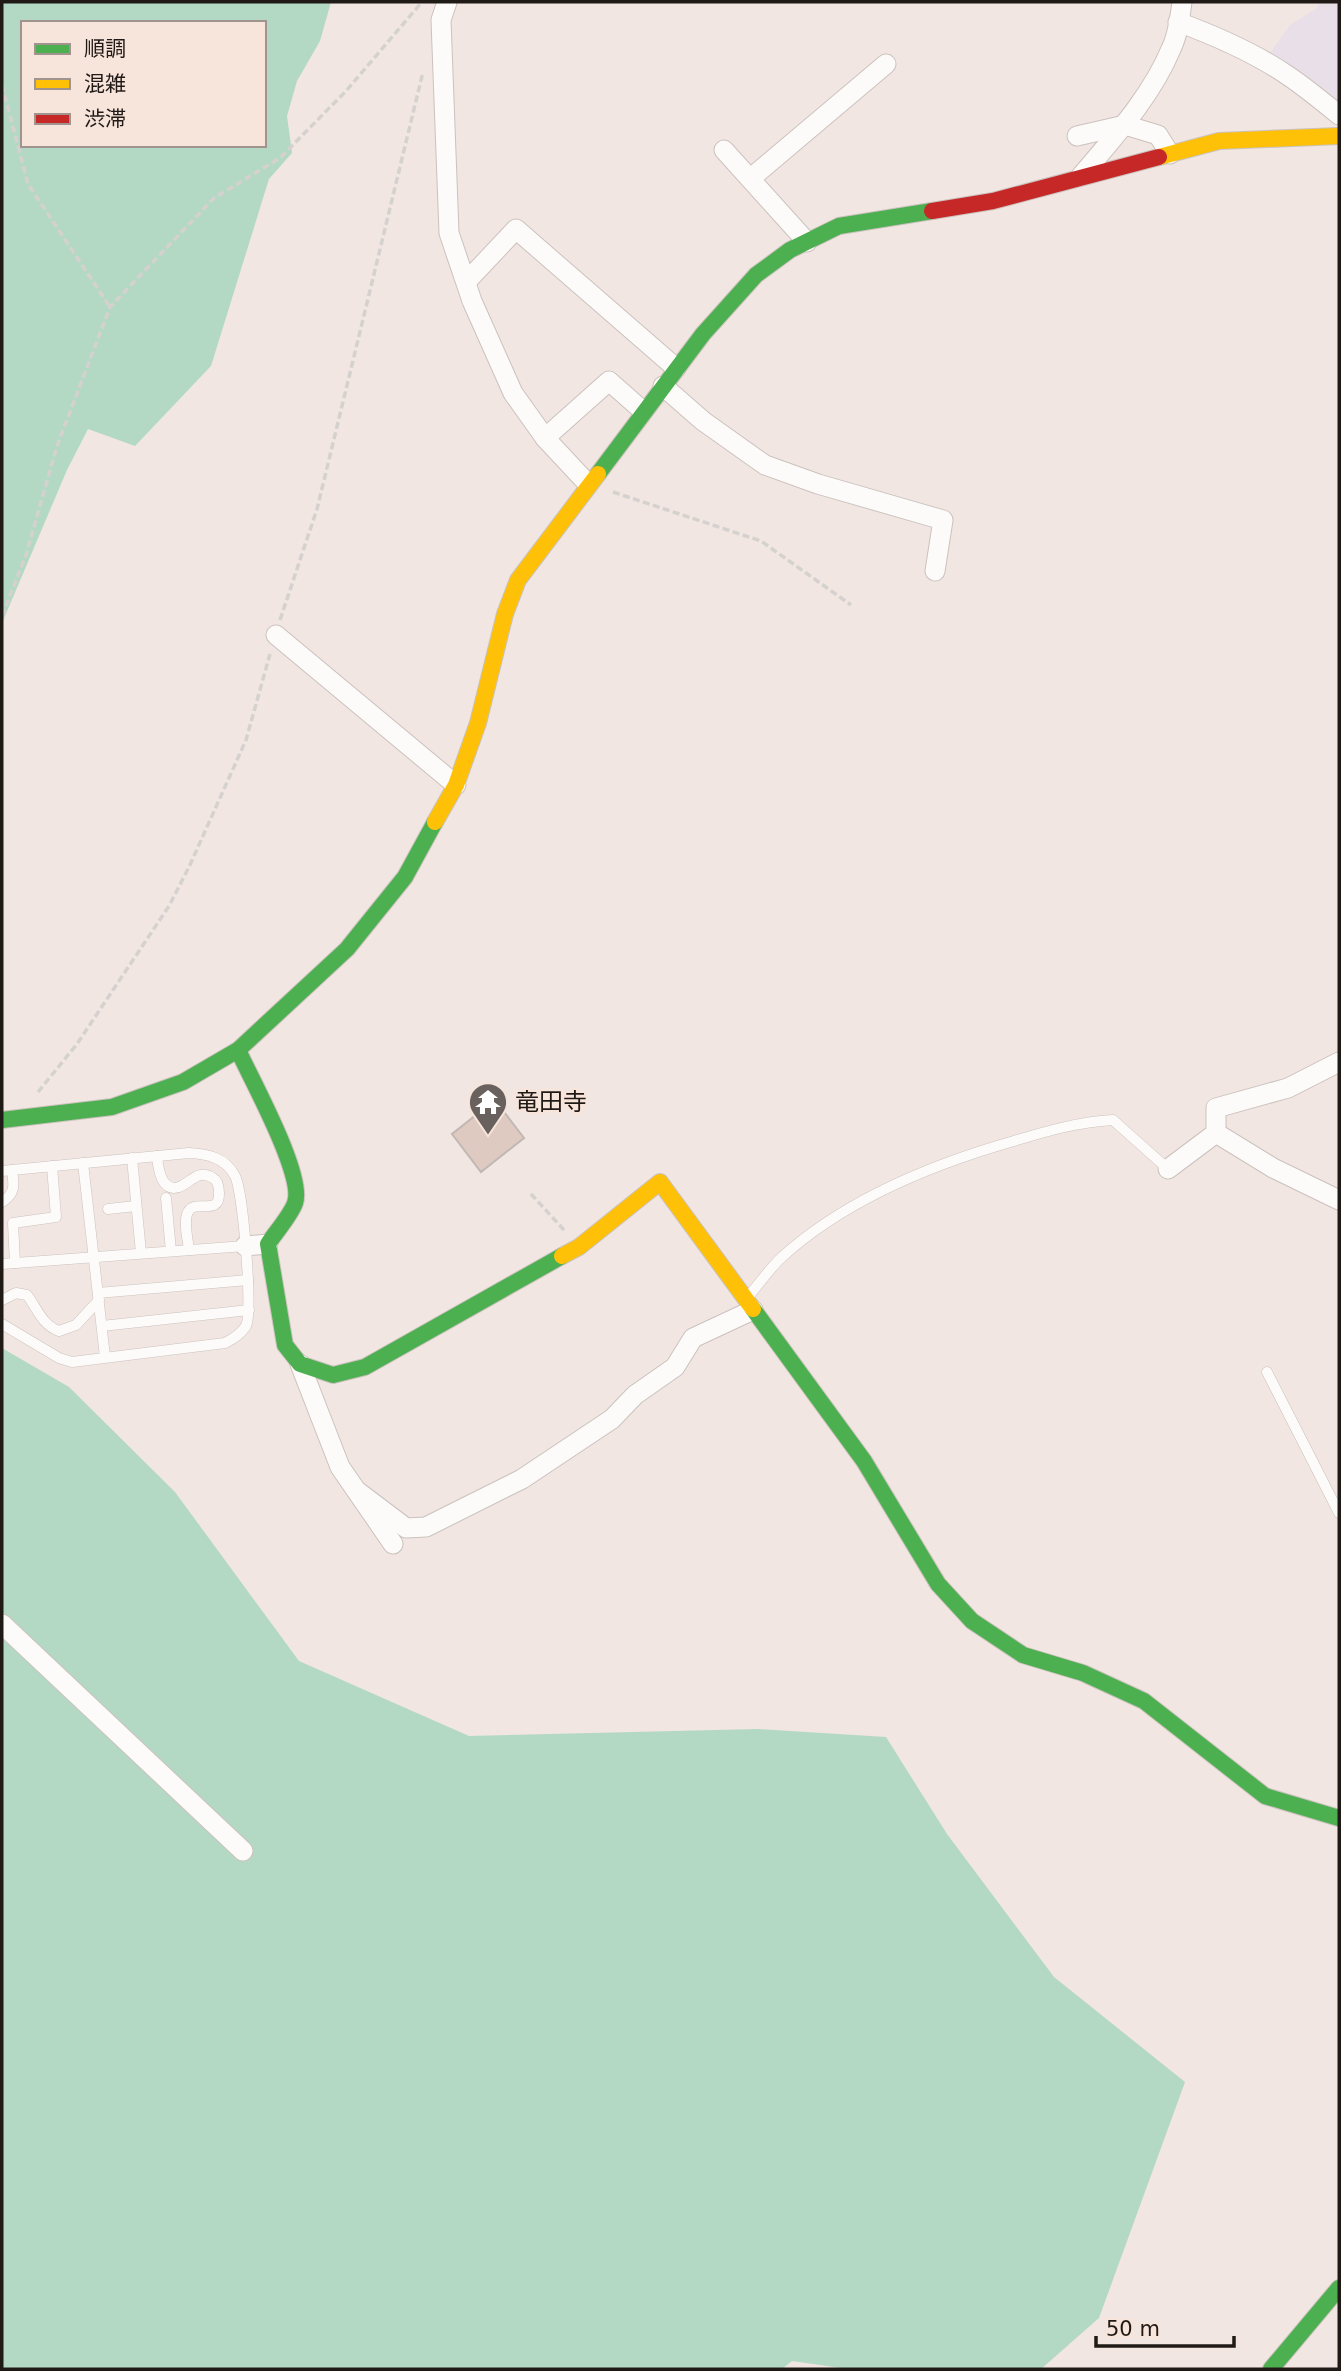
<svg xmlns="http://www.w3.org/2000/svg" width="1341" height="2371" font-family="'DejaVu Sans','Noto Sans JP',sans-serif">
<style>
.industrial{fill:#e9dfe9}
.green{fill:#b3d9c4;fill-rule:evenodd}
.building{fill:#dfcac1;stroke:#c1b8b4;stroke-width:2}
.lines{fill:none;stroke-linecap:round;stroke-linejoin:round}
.lane-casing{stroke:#cbc2be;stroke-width:11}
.street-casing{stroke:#cbc2be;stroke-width:21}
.fast-casing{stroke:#cbc2be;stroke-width:18}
.slow-casing{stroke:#cbc2be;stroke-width:18}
.jam-casing{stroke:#cbc2be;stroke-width:18}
.path{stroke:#d4d1cf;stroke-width:3.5;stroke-dasharray:7 3.5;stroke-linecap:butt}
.lane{stroke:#fdfbfa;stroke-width:10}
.street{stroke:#fdfbfa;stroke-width:19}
.fast{stroke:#4caf50;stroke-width:16}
.slow{stroke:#ffc107;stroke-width:16}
.jam{stroke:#c62828;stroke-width:16}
.labels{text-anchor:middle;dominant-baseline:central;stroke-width:5;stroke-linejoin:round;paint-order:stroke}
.poi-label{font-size:24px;fill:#201a17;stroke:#f7e4db;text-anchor:start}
</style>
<rect width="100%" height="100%" fill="#f1e6e1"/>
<path class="industrial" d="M1319 2H1339V110L1268 56 1290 25 1317 8Z"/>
<g class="green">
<path d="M2 2H331L320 41 297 81 287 116 292 153 269 179 211 366 135 446 88 429 67 470 2 623ZM23 23H264V145H23Z"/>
<path d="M2 1348 69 1387 175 1492 299 1661 469 1736 758 1729 886 1737 947 1834 1054 1977 1185 2082 1099 2318 1041 2369H848L792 2361 782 2369H2Z"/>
</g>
<path class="building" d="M495 1100 524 1138 481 1172 452 1134Z"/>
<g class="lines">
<g class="lane-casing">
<g id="lane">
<path d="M157 1156C158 1167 161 1193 179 1187 191 1183 198 1168 213 1178 218 1181 219 1187 219 1193 220 1217 195 1198 188 1212 183 1221 188 1240 189 1250"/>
<path d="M132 1158 141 1253"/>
<path d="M83 1163 105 1357"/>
<path d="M2 1171 189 1153C207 1154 225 1157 235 1176 243 1190 253 1312 246 1326 241 1334 233 1339 225 1343L72 1362 59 1358 2 1324"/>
<path d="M166 1198 171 1251"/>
<path d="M2 1202C16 1193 14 1185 12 1170"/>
<path d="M108 1209 136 1206"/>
<path d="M15 1263 13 1223 56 1217 52 1166"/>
<path d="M2 1264 245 1246"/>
<path d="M98 1293 248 1280"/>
<path d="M748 1297C759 1284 770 1268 782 1257 846 1199 933 1164 1014 1141 1047 1131 1078 1122 1113 1120L1168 1169"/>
<path d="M2 1300 16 1293 27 1295C37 1308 42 1325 59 1331L76 1325 99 1300"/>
<path d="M102 1326 249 1310"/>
<path d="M1267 1372 1339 1513"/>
</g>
</g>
<g class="street-casing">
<g id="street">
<path d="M447 2 441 20 449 233 472 301 513 393 545 438 588 484"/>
<path d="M1178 22C1216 36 1253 52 1287 75 1305 87 1322 101 1339 115"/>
<path d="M1077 136 1125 125 1158 135 1170 154"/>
<path d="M724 150 807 242"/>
<path d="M1081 176C1114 137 1151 97 1171 49 1178 35 1180 17 1182 2"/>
<path d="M751 178 886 64"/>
<path d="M467 281 516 229 676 368"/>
<path d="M663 386 703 421 765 465 818 484 943 520 935 571"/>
<path d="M545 438 609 381 643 411"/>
<path d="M276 635 456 785"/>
<path d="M1339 1062 1288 1088 1216 1108V1133L1273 1168 1339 1200"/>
<path d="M1168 1169 1216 1133"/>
<path d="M245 1246 268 1244"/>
<path d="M300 1364 340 1467 393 1544"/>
<path d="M357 1491 406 1528 426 1527 522 1479 612 1419 635 1395 675 1367 693 1338 753 1310"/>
<path d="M2 1624 243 1851"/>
</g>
</g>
<g class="fast-casing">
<g id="fast">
<path d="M598 474 703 334 756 275 790 250 839 226 932 211"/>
<path d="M238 1050C251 1079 305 1176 295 1203 291 1215 275 1233 268 1244L285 1345 300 1364 333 1375 365 1367 562 1256"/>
<path d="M2 1120 112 1107 183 1082 238 1050 347 949 405 877 435 822"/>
<path d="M753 1309 864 1461 938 1584 972 1621 1023 1655 1083 1673 1144 1701 1265 1796 1339 1818"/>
<path d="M1271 2369 1339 2288"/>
</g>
</g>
<g class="slow-casing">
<g id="slow">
<path d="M1159 157 1219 141 1339 136"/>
<path d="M435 822 456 785 478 723 505 614 518 580 598 474"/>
<path d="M562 1256 579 1247 660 1182 753 1309"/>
</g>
</g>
<g class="jam-casing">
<path id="jam" d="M932 211 993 201 1159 157"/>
</g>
<g class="path">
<path d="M2 85 28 184 110 307"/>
<path d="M613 492 761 541 851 605"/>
<path d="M2 616 26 555 57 446 110 307 214 198 280 158 346 91 422 2"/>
<path d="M280 620 317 509 423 72"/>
<path d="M38 1092 77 1044 169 906 189 867 246 740 270 654"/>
<path d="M531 1194 564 1230"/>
</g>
<use href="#lane" class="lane"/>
<use href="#street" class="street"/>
<use href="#fast" class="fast"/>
<use href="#slow" class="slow"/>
<use href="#jam" class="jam"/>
</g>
<defs>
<g id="temple-pin" transform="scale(2.0125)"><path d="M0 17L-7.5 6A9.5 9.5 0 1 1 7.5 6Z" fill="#69615e" stroke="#f7e4db"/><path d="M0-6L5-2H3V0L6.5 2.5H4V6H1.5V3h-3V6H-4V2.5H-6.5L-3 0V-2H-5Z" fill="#fff"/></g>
</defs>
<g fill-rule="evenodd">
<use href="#temple-pin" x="488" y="1102"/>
</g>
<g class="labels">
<g class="poi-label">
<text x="515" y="1102">竜田寺</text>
</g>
</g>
<rect width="1341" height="2371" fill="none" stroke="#201a17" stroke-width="7"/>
<rect x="21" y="21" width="245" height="126" fill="#f7e4db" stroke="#a1938d" stroke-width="2"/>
<rect x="35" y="44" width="35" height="10" fill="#4caf50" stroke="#a1938d" stroke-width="2"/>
<text x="84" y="56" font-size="21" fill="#201a17">順調</text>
<rect x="35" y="79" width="35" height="10" fill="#ffc107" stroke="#a1938d" stroke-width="2"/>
<text x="84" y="91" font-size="21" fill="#201a17">混雑</text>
<rect x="35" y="114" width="35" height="10" fill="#c62828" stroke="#a1938d" stroke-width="2"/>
<text x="84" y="126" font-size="21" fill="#201a17">渋滞</text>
<path d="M1096 2336v10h138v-10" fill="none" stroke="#201a17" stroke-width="3.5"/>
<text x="1106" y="2336" font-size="21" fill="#201a17" stroke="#f7e4db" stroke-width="5" paint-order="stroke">50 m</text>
</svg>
